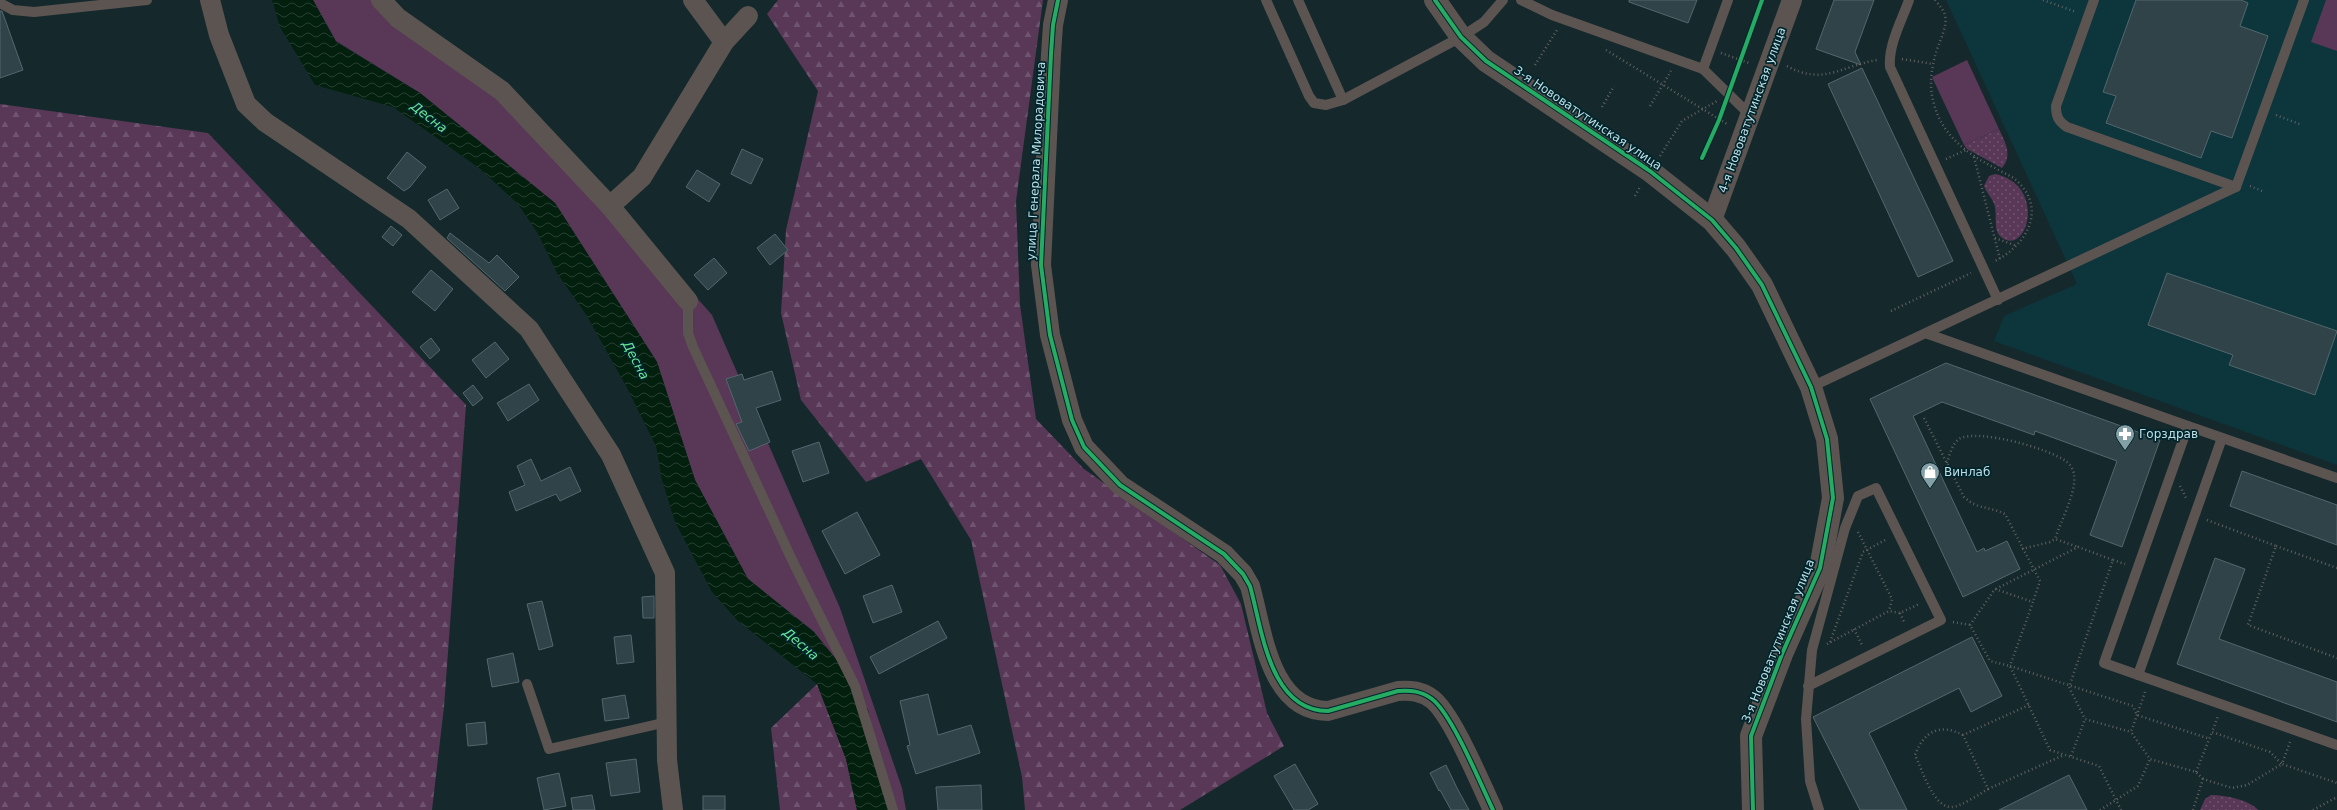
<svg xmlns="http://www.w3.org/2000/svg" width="2337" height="810" font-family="'DejaVu Sans',sans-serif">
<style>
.built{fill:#0c353c}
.grass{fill:#593757}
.forest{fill:url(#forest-firs)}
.park{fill:url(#park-dots)}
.water{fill:url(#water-waves)}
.building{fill:#2f4349;stroke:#53676d}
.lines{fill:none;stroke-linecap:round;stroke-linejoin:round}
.path{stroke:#606060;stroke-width:2.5;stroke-dasharray:1 3;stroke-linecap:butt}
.service{stroke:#5c5451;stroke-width:10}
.minor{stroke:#5c5451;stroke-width:20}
.tertiary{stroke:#5c5451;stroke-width:22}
.cycleway-casing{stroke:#01252c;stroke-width:6}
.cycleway{stroke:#26ab63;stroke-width:4}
.labels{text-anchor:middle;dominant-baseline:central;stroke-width:3.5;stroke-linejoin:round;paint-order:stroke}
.street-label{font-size:12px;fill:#bfdfe6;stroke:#01252c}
.poi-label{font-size:12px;fill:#bfdfe6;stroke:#01252c;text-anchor:start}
.water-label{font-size:13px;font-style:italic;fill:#6be594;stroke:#01252c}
</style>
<defs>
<pattern id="forest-firs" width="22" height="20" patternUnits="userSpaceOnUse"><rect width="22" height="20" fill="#593757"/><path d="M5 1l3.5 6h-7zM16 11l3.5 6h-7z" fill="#6f546f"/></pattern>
<pattern id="park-dots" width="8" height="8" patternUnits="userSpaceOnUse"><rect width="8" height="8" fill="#593757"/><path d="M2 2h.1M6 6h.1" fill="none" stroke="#6f546f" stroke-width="1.8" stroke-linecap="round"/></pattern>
<pattern id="water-waves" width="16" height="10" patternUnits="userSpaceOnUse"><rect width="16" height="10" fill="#031f0e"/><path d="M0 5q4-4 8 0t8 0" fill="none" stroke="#263f31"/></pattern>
</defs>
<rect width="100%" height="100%" fill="#15292c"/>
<path class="built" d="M1946 0H2337V465L1994 341 2004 316 2077 284Z"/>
<g class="grass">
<path d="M313 0H384L529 108 712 315 840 608 902 788 906 810H889L814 632 748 579 695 480 657 362 555 203 420 93 336 41Z"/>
<path d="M2326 0H2337V51L2311 42Z"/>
<path d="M1967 60 1999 129 1964 145 1932 77Z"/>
</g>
<g class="forest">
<path d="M778 0H1043L1016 201 1020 305 1036 419 1084 469 1220 565 1241 604 1267 713 1284 746 1180 810H1025L1022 777 971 540 921 459 866 482 801 400 781 313 786 230 818 91 767 14Z"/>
<path d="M0 104 208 133 466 405 444 707 432 810H0Z"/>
<path d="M817 684 846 759 857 810H780L771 728Z"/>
</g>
<g class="park">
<path d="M1999 129C2005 142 2013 155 2002 168L1967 149 1964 145Z"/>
<path d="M1995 174C2048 185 2027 258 2001 237 1993 230 1997 217 1995 207 1993 198 1987 194 1984 186L1989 176Z"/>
<path d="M2211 795C2224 795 2250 800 2258 810H2200L2205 799Z"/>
</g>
<path class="water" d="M272 0H313L336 42 420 93 555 203 657 362 695 480 748 579 814 632 845 670 868 710 889 810H857L846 759 817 684 737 620 712 592 675 522 662 480 656 446 626 386 587 316 557 273 537 232 518 204 479 168 393 107 315 85 280 27Z"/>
<g class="building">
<path d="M1629 0H1697L1688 23 1629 2Z"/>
<path d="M1834 0H1874L1855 52 1861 65 1816 49Z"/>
<path d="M2136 0H2241L2248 3 2240 26 2268 36 2232 138 2211 131 2201 158 2106 123 2116 96 2103 92Z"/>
<path d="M0 11H2L23 70 0 78Z"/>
<path d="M1862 68 1953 261 1918 277 1828 84Z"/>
<path d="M742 149 763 159 751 184 731 174Z"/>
<path d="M407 152 426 167 410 187 404 191 387 178Z"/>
<path d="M697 170 720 184 709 202 686 187Z"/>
<path d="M447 189 459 208 440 220 428 200Z"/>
<path d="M391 226 402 235 393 246 382 237Z"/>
<path d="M450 233 489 263 497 255 519 277 505 291 447 238Z"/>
<path d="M775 234 788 250 770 265 757 248Z"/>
<path d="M714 258 727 273 708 290 694 275Z"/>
<path d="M431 270 453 289 435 311 412 292Z"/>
<path d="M2167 273 2337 331 2315 395 2229 365 2233 355 2148 325Z"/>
<path d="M431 338 440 350 430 359 420 347Z"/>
<path d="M495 342 509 359 486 378 472 360Z"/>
<path d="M1946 363 2160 440 2122 547 2090 535 2117 461 2035 431 2034 435 1942 402 1913 416 1977 552 1984 548 1985 551 2007 541 2020 569 1963 597 1870 399Z"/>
<path d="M772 371 781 400 756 408 770 442 749 451 736 424 742 422 726 379 742 374 744 380Z"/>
<path d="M529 384 539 400 508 421 497 403Z"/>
<path d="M473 385 483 398 473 406 463 393Z"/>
<path d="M819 442 829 473 803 482 792 451Z"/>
<path d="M531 459 541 481 570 467 581 491 560 501 556 494 516 511 509 492 525 485 517 466Z"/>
<path d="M2242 471 2337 505V545L2230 506Z"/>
<path d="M857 512 880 555 845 574 822 531Z"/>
<path d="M2215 558 2245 569 2219 639 2337 682V722L2177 664Z"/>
<path d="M892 585 902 612 873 623 863 596Z"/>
<path d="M654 596V618H643L642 597Z"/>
<path d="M542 601 553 646 539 650 527 604Z"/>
<path d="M938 621 947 638 879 674 870 657Z"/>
<path d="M631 635 634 662 617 664 614 637Z"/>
<path d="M1972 637 2002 696 1971 712 1959 688 1869 733 1907 810H1860L1813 717Z"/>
<path d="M513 653 519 682 492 687 487 659Z"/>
<path d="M928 694 938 735 971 725 980 753 916 774 907 746 910 745 900 701Z"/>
<path d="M625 695 629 718 605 721 602 699Z"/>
<path d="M485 722 487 744 468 746 466 724Z"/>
<path d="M636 759 640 792 611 796 606 763Z"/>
<path d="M1295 764 1318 804 1308 810H1294L1274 776Z"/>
<path d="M1446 765 1457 788 1469 810H1451L1440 790 1439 791 1430 773Z"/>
<path d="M559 773 566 806 544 810 537 778Z"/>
<path d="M2069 775 2087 810H1999Z"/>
<path d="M981 785 982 810H938L936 787Z"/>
<path d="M592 795 595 810H573L571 798Z"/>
<rect x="703" y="796" width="22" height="14"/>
</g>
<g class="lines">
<g class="path">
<path d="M1935 0C1939 5 1943 9 1945 15 1948 28 1938 43 1935 56 1931 71 1929 88 1934 104 1942 135 1967 154 1995 168 2003 173 2011 175 2018 182 2048 211 2024 248 1993 262"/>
<path d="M2043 0 2076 12"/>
<path d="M1606 50 1727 124"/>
<path d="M1721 53 1749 63"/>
<path d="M1902 59 1933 64"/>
<path d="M1535 65 1557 30"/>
<path d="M1787 66C1823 86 1841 66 1877 60"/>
<path d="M1650 106 1671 71"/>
<path d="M1602 107 1614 86"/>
<path d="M2276 115 2302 125"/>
<path d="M1660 156 1682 121 1717 101"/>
<path d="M1974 157 2000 259"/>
<path d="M1946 159 1966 150"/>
<path d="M2250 186 2262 191"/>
<path d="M1635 196 1640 187"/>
<path d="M1995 238 2017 246"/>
<path d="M1891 311 1971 273"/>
<path d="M1924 418 1964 497C1978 510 1989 506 2005 514L2040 581 2033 602"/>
<path d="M1947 463C1949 456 1952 444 1959 439 1977 428 2051 449 2067 462 2070 464 2074 471 2074 475 2077 491 2060 523 2055 539L2078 547"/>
<path d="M2180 486 2187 500"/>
<path d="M2207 520 2276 546 2248 625 2337 658"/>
<path d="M1858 532 1892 599 1889 611"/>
<path d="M2276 546 2337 568"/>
<path d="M2022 549 2050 542 2055 539"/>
<path d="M2113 560 2125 564"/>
<path d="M1996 589 2078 547 2113 560 2069 687 2085 719"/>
<path d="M1900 613 1905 624"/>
<path d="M1953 622 1970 625 1990 661 2010 666 2050 750 2099 766 2121 810"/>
<path d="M1970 625 1995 589 2033 602 2010 666 2133 706 2137 715 2210 739"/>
<path d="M1854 629 1862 645"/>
<path d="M1830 642 1863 552 1887 539"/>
<path d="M1827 644 1889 611 1900 613 1919 604"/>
<path d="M2145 692 2131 732 2150 759 2196 772 2203 779"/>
<path d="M2029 705 1963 735 1988 789 2064 755"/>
<path d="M1963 735C1940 723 1924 731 1915 755 1922 769 1933 808 1952 807 1960 807 1980 794 1988 789"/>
<path d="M2290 742 2282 764 2337 783"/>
<path d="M2071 756 2085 719 2131 732"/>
<path d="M2196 772 2212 732"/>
<path d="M2100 810 2138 786 2150 759"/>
<path d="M2193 810 2203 779 2232 788 2247 785 2282 764 2270 752 2212 732 2218 716"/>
<path d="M2313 810 2337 797"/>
</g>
<g class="service">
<path d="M1266 0 1309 96 1314 103 1326 105 1343 100 1461 37 1484 22 1503 0"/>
<path d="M1298 0 1343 100"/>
<path d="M1521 0 1552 15 1703 69 1728 0"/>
<path d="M1909 0C1902 20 1888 45 1890 67L1998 300"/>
<path d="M2094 0 2056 106C2056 116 2058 121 2067 127L2236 187"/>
<path d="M0 3 13 10 34 12 147 0"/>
<path d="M1703 69 1750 115"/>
<path d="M688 301V333L693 347 793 562 855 686 893 810"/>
<path d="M1928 334 2188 426"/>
<path d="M1811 387 2236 187 2304 0"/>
<path d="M2337 478 2188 426 2104 663 2337 745"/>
<path d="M2138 675 2222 438"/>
<path d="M527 684 549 749 667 722"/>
<path d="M1808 686 1941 620 1876 488 1858 496 1845 528 1812 650 1806 719 1810 781 1819 810"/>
</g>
<g class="minor">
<path d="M210 0 219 35 246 104 265 122 409 219 529 329 611 455 665 573 667 760 673 810"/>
<path d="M381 0 398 18 502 91 610 206 688 301"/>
<path d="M693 0 724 42"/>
<path d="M1058 0 1053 25 1051 54 1041 265 1050 335 1072 420 1084 447 1120 485 1224 554 1243 574 1250 586C1262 628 1269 711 1328 711L1398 691C1411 690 1421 691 1432 699 1452 714 1481 785 1493 810"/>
<path d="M610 206 642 177 724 42 748 16"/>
<path d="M1712 220 1792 0"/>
</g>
<path class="tertiary" d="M1435 0 1461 37 1486 61 1650 171 1712 220 1736 248 1762 285 1811 387 1827 439 1833 498 1820 568 1782 654 1751 736 1753 810"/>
<g class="cycleway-casing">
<g id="cycleway">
<path d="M1058 0 1053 25 1051 54 1041 265 1050 335 1072 420 1084 447 1120 485 1224 554 1243 574 1250 586C1262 628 1269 711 1328 711L1398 691C1411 690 1421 691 1432 699 1452 714 1481 785 1493 810"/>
<path d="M1435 0 1461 37 1486 61 1650 171 1712 220 1736 248 1762 285 1811 387 1827 439 1833 498 1820 568 1782 654 1751 736 1753 810"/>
<path d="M1702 158 1719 120 1762 0"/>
</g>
</g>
<use href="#cycleway" class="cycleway"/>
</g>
<defs>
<g id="pharmacy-pin" transform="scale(1)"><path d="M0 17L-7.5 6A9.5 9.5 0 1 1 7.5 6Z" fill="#849fa5" stroke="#01252c"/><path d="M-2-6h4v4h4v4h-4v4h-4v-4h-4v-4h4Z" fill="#fff"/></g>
<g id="shop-pin" transform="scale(1)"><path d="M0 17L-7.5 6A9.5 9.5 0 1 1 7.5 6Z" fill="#849fa5" stroke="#01252c"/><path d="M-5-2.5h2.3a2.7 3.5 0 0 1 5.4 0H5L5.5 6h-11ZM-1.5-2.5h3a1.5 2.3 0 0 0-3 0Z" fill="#fff"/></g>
</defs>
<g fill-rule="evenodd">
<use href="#pharmacy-pin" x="2125" y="434"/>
<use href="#shop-pin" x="1930" y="472"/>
</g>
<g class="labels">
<g class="street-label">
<text transform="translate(1752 110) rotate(-70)">4-я Нововатутинская улица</text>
<text transform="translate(1588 118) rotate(34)">3-я Нововатутинская улица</text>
<text transform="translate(1036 161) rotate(-87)">улица Генерала Милорадовича</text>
<text transform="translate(1778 641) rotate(-68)">3-я Нововатутинская улица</text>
</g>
<g class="poi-label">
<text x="2139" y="434">Горздрав</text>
<text x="1944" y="472">Винлаб</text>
</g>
<g class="water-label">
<text transform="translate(429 117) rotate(38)">Десна</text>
<text transform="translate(636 360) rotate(62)">Десна</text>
<text transform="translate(801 644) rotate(41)">Десна</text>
</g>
</g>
</svg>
